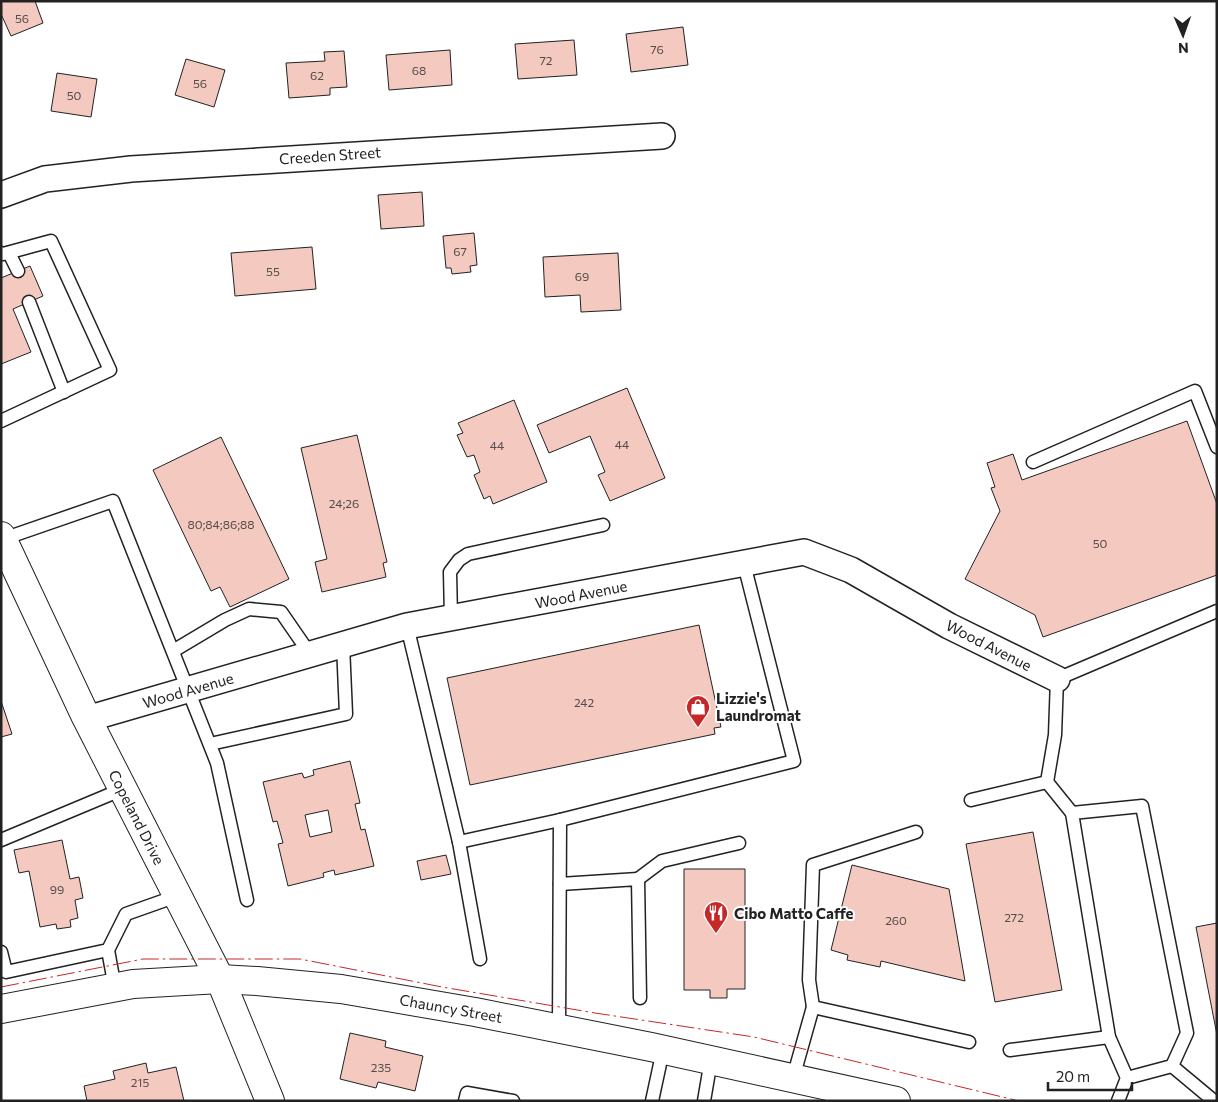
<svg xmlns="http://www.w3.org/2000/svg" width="1218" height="1102" font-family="Commissioner,sans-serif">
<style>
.building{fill:#f3c9c0;stroke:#222;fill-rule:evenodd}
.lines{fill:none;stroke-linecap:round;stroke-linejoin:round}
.service-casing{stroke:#222;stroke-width:15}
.minor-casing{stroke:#222;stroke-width:28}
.secondary-casing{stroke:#222;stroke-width:30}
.primary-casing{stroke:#222;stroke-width:30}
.service{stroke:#fff;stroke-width:12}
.minor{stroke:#fff;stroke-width:25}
.secondary{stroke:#fff;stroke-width:28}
.primary{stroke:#fff;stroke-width:28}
.power{stroke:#c62828;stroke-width:1;stroke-dasharray:18 4 2.5 4;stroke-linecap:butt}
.labels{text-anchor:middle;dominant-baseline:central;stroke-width:4;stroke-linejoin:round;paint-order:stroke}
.number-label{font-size:12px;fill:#564c4a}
.street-label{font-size:15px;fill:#222;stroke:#fff}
.poi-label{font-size:15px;font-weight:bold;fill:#222;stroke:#fff;text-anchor:start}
</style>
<rect width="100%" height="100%" fill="#fff"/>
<g class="building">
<path d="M1 1H35L43 23 11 36 1 14Z"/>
<path d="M683 27 688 65 631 72 626 34Z"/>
<path d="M574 40 577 75 518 79 515 44Z"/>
<path d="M450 50 452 85 389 90 386 55Z"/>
<path d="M344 51 347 87 330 88V95L289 98 286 63 325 61 324 52Z"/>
<path d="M186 59 225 70 214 107 175 95Z"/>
<path d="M57 73 97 79 91 117 51 111Z"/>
<path d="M422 192 424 226 381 229 378 195Z"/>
<path d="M474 233 477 265 470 266 471 272 452 274 451 268H446L443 236Z"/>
<path d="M312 247 316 289 235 296 231 253Z"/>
<path d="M618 253 621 310 581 312 580 295 545 297 543 257Z"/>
<path d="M30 266 43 296 13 309 31 352 1 364V278Z"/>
<path d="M627 388 665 478 610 501 598 475 605 472 590 436 549 453 537 425Z"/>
<path d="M514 400 547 482 493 504 490 496 484 499 474 475 480 472 474 455 467 457 457 435 463 433 458 423Z"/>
<path d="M1187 421 1217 504V575L1043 637 1035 615 965 579 1000 511 991 488 995 487 987 463 1013 454 1022 480Z"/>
<path d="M357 435 387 562 383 563 386 577 322 592 315 562 327 559 301 448Z"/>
<path d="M221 437 289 579 230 607 220 587 211 591 153 470Z"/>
<path d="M699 625 721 727 714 728 715 734 470 785 447 678Z"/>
<path d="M1 701 12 734 1 737Z"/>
<path d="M350 761 360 803 355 804 361 830 365 829 374 866 335 875 334 870 323 873 324 877 288 886 278 844 283 843 277 821 273 822 263 782 302 773 304 778 314 775 313 770ZM328 810 332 832 310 837 305 815Z"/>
<path d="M1033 832 1062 990 995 1002 966 844Z"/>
<path d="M62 840 70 879 79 877 83 898 75 900 78 918 70 920 71 927 57 929 56 924 40 927 29 871 19 873 14 850Z"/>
<path d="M446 855 451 874 421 880 417 861Z"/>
<path d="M852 865 949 889 965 981 881 961 880 967 847 960 848 955 831 950Z"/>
<path d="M684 869H745V989H727V998H710V990H684Z"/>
<path d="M1217 923V1035L1196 927Z"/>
<path d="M350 1033 386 1041 385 1047 423 1056 415 1091 378 1082 376 1088 340 1079Z"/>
<path d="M146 1063 148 1073 176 1067 184 1101H87L84 1086 115 1079 113 1071Z"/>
</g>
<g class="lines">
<g class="service-casing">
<g id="service">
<path d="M1 253 3 254 51 241 110 370 1 421"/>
<path d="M9 253 18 271"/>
<path d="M29 302 64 392"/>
<path d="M1033 462 1195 391 1217 447"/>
<path d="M3 539 113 501 217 763 247 900"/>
<path d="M451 618 450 572 459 560 468 554 603 525"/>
<path d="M407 626 459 842 480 959"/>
<path d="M173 651 225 620 249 609 281 612 310 654"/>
<path d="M210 744 346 714 343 645"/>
<path d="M1047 782 1055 735 1057 679 1217 611"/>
<path d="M971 800 1047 782 1072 813"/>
<path d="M1 840 123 789"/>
<path d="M459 842 560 820"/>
<path d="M638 879 662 861 739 843"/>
<path d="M560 884 638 879 640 998"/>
<path d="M108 950 115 988"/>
<path d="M1 952 6 972 108 950 126 914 177 896"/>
<path d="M813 1007 809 980 813 865 916 832"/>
<path d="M559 1028 560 820 794 761 744 564"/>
<path d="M1010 1050 1109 1037"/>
<path d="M1172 1066 1214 1101"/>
<path d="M793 1078 813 1007 969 1042"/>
<path d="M465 1101 467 1093 513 1101"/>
<path d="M652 1101 663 1050"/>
<path d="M704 1101 711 1060"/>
<path d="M1118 1101 1127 1078 1109 1037 1072 813 1142 806 1187 1033 1172 1066 1127 1078"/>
</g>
</g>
<g class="minor-casing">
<g id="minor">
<path d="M1 195 45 179 131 169 662 136"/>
<path d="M87 719 407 626 804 552 851 570 949 626 1057 679"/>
</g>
</g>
<g class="secondary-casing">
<path id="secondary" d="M1 536 86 717 220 979 270 1101"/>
</g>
<g class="primary-casing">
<path id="primary" d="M1 1009 133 984 220 979 257 981 341 989 475 1012 651 1047 896 1101"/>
</g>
<use href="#service" class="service"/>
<use href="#minor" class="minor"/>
<use href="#secondary" class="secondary"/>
<use href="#primary" class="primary"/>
<path class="power" d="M1 987 143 959H300L442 987 595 1013 754 1037 1019 1101"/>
</g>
<defs>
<g id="shop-pin" transform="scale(1.25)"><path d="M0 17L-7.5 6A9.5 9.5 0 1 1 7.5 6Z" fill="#c62828" stroke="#fff"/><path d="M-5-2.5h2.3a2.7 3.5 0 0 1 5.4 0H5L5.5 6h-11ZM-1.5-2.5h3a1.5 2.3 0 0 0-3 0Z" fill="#fff"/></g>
<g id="restaurant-pin" transform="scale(1.25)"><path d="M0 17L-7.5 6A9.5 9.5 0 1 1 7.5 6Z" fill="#c62828" stroke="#fff"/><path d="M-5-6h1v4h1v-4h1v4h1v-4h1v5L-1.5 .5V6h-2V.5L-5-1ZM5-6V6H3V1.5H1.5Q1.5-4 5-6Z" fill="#fff"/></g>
</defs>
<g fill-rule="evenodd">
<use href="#shop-pin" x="698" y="707"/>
<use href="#restaurant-pin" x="716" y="913"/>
</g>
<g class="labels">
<g class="number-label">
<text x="22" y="18">56</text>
<text x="657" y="49">76</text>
<text x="546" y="60">72</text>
<text x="419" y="70">68</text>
<text x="317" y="75">62</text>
<text x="200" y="83">56</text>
<text x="74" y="95">50</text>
<text x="460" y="251">67</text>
<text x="273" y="271">55</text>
<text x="582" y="276">69</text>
<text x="622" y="444">44</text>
<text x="497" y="445">44</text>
<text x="344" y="503">24;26</text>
<text x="221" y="524">80;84;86;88</text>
<text x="1100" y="543">50</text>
<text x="584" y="702">242</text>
<text x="57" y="889">99</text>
<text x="1014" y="917">272</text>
<text x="896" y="920">260</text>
<text x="381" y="1067">235</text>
<text x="140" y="1082">215</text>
</g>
<g class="street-label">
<text transform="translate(330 155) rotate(-4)">Creeden Street</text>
<text transform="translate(581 594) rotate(-11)">Wood Avenue</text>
<text transform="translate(989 645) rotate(27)">Wood Avenue</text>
<text transform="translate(188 690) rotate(-16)">Wood Avenue</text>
<text transform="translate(137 817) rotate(63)">Copeland Drive</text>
<text transform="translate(451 1008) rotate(10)">Chauncy Street</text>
</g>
<g class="poi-label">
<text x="716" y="698">Lizzie's<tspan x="716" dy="17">Laundromat</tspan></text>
<text x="734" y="913">Cibo Matto Caffe</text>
</g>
</g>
<rect width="1218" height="1102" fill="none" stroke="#222222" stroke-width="5"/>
<g transform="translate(1183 35) rotate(178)" stroke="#ffffff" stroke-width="4" paint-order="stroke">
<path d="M0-4L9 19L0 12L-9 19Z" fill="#222222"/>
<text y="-8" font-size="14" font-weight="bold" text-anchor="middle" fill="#222222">N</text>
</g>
<path d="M1048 1082v8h84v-8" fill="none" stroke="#222222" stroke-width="2.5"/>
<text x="1056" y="1082" font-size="15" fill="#222222" stroke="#ffffff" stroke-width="4" paint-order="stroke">20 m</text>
</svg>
